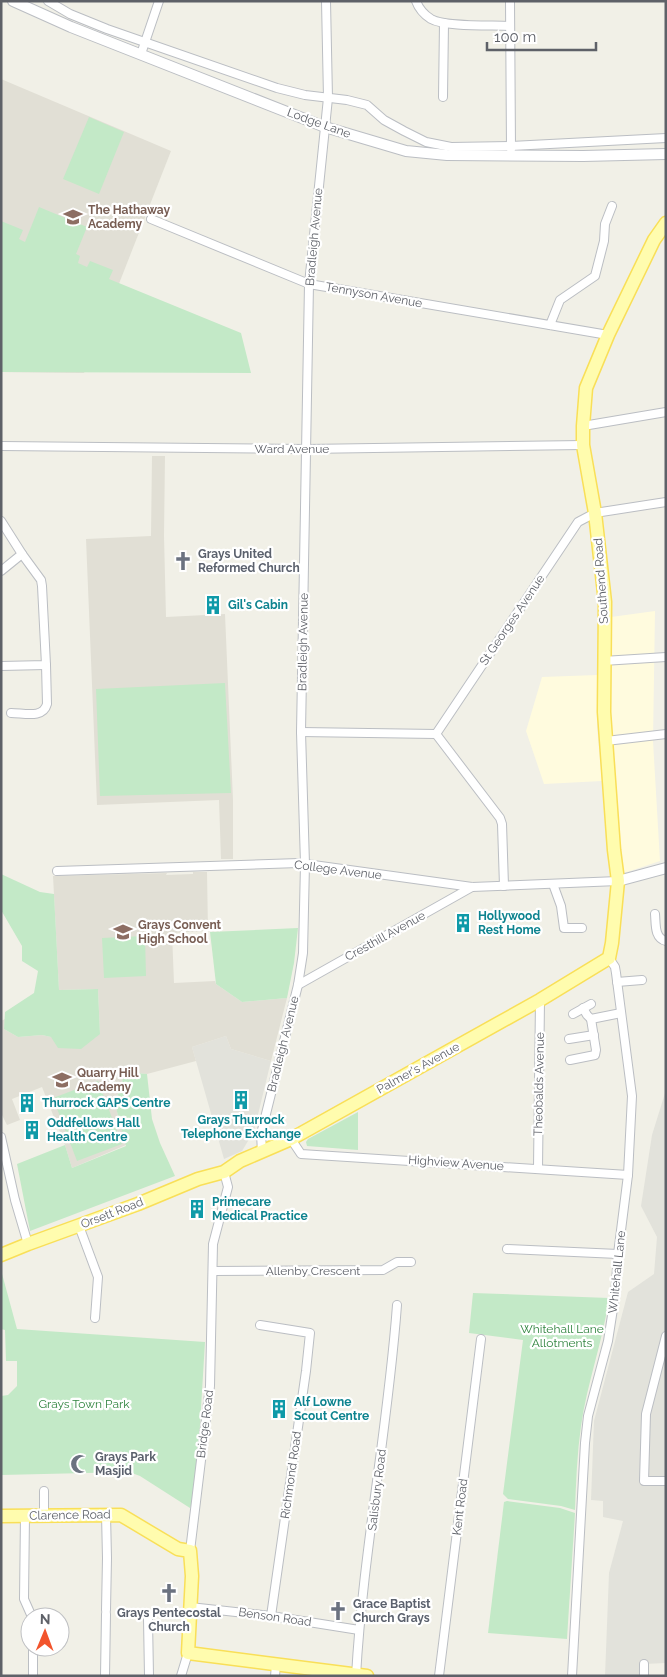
<svg xmlns="http://www.w3.org/2000/svg" width="667" height="1677" font-family="Raleway,sans-serif">
<style>
.commercial{fill:#fffbde}
.industrial{fill:#e2e2db}
.education{fill:#e1dfd5}
.green{fill:#c3e9c7}
.lines{fill:none;stroke-linecap:round;stroke-linejoin:round}
.minor-casing{stroke:#bbbec3;stroke-width:10}
.tertiary-casing{stroke:#bbbec3;stroke-width:12}
.primary-casing{stroke:#f9df58;stroke-width:15}
.minor{stroke:#fff;stroke-width:8}
.tertiary{stroke:#fff;stroke-width:10}
.primary{stroke:#fffcae;stroke-width:12}
.labels{text-anchor:middle;dominant-baseline:central;stroke-width:4.5;stroke-linejoin:round;paint-order:stroke}
.street-label{font-size:12px;fill:#5e6168;stroke:#fff}
.education-label{font-size:12px;font-weight:bold;fill:#785e54;stroke:#fff;text-anchor:start}
.worship-label{font-size:12px;font-weight:bold;fill:#5b616d;stroke:#fff;text-anchor:start}
.culture-label{font-size:12px;font-weight:bold;fill:#0d838f;stroke:#fff;text-anchor:start}
.park-label{font-size:12px;fill:#30843f;stroke:#fff}
</style>
<rect width="100%" height="100%" fill="#f1f0e7"/>
<g class="commercial">
<path d="M655 611 653 741 660 861 627 872H623L621 869 611 734 610 656 611 617Z"/>
<path d="M597 675V727L602 781 544 784 526 731 542 677Z"/>
</g>
<g class="industrial">
<path d="M226 1036 231 1049 271 1061 254 1131 242 1151 224 1159 192 1047Z"/>
<path d="M666 1090V1663L644 1664V1676H605L609 1573 623 1521 603 1517V1501L591 1500 594 1421 628 1292 654 1274 657 1237 641 1206 652 1135Z"/>
</g>
<g class="education">
<path d="M1 79 171 151 84 373 1 372Z"/>
<path d="M152 456H165L164 536 166 617 225 614 233 800V859H221L219 800 97 805 86 539 151 536Z"/>
<path d="M193 872H207L208 931 172 933 174 983 215 981 216 984 242 1002 287 998 271 1061 231 1049 226 1036 192 1047 196 1061 147 1074 125 1072 115 1104 126 1145 72 1168 65 1145 42 1087 12 1099 20 1120 7 1125 1 1113V1021L5 1019 4 1029 18 1037 42 1035 51 1037 100 1034 98 989 59 990 53 876 167 873 166 875 193 874Z"/>
</g>
<g class="green">
<path d="M89 117 124 132 99 194 63 179Z"/>
<path d="M39 207 87 227 76 254 80 256 78 263 87 267 90 261 113 270 109 279 241 333 251 373 1 372V221L23 230 19 239 25 242Z"/>
<path d="M225 683 231 793 100 796 96 689Z"/>
<path d="M1 874 40 892 54 894 59 990 98 989 100 1034 81 1049 58 1048 51 1037 42 1035 18 1037 4 1029 5 1012 34 993 38 971 22 961V946L1 910Z"/>
<path d="M298 928 294 963 287 998 242 1002 216 984 210 932Z"/>
<path d="M145 936 146 976 104 978 102 938Z"/>
<path d="M125 1072 147 1074 152 1119 160 1143 175 1176 30 1231 17 1164 65 1145 72 1168 126 1146 115 1104Z"/>
<path d="M98 1081 122 1144 77 1161 53 1098Z"/>
<path d="M358 1112V1150L307 1146 306 1142 308 1139Z"/>
<path d="M1 1270 17 1329 205 1342 196 1491 190 1508 140 1476 129 1472 1 1475V1396L8 1395 17 1386V1361H6L5 1330 1 1329Z"/>
<path d="M473 1293 609 1298C603 1341 587 1383 581 1426 577 1454 576 1482 575 1510L561 1506 508 1499 503 1494 523 1340 469 1333Z"/>
<path d="M507 1501 560 1508 575 1513 567 1639 488 1633 504 1502Z"/>
</g>
<g class="lines">
<g class="minor-casing">
<g id="minor">
<path d="M48 1 70 14 107 29 277 88 305 95 347 100 367 105 384 120 404 131 426 142 451 147 511 146 666 138"/>
<path d="M416 1C419 9 423 14 431 19 445 27 491 25 510 26"/>
<path d="M510 1 511 149"/>
<path d="M141 54 159 1"/>
<path d="M443 97 444 23"/>
<path d="M151 219 309 284 608 335"/>
<path d="M550 325 560 300 595 276 604 241 605 224 612 206"/>
<path d="M583 426 666 412"/>
<path d="M1 446 306 449 583 445"/>
<path d="M1 521 22 554"/>
<path d="M1 571 22 554 41 580 42 586 46 665 1 666"/>
<path d="M603 661 666 657"/>
<path d="M11 713C24 713 43 719 47 704L46 665"/>
<path d="M301 732 436 734 500 818 502 824 504 886"/>
<path d="M436 734 578 522 595 513 666 502"/>
<path d="M606 741 666 734"/>
<path d="M57 871 299 863 472 887 618 881"/>
<path d="M553 884 561 906 564 928H582"/>
<path d="M655 914C656 924 654 938 666 941"/>
<path d="M617 982 642 980"/>
<path d="M298 985 472 887"/>
<path d="M583 1008 587 1015 591 1019 621 1013"/>
<path d="M573 1014 591 1004"/>
<path d="M569 1039 594 1035"/>
<path d="M570 1060 595 1055 596 1050 591 1019"/>
<path d="M1 1137 15 1200 28 1244"/>
<path d="M291 1139 301 1154 628 1175"/>
<path d="M262 1152 261 1134 298 985 303 953 305 864 301 732 309 284 328 98 326 1"/>
<path d="M538 1168 540 1000"/>
<path d="M79 1226 98 1277 95 1318"/>
<path d="M507 1249 618 1254"/>
<path d="M213 1271 383 1270 397 1262H411"/>
<path d="M260 1325 310 1333 306 1371 271 1616"/>
<path d="M666 1336 646 1414 644 1481H666"/>
<path d="M44 1491V1515"/>
<path d="M106 1514 107 1558 106 1610"/>
<path d="M25 1515 24 1599 32 1617"/>
<path d="M190 1551 210 1386 213 1244 228 1187 224 1172"/>
<path d="M190 1607 271 1616 359 1630"/>
<path d="M148 1619 149 1676"/>
<path d="M33 1647V1676"/>
<path d="M644 1664V1676"/>
<path d="M105 1676 106 1614"/>
<path d="M181 1676 188 1653"/>
<path d="M275 1676 276 1665"/>
<path d="M356 1676C363 1552 388 1429 397 1305"/>
<path d="M439 1676 481 1339"/>
<path d="M572 1676 585 1443 588 1416 608 1341 615 1296 618 1254 628 1175 632 1096 616 973 615 967 609 958"/>
</g>
</g>
<g class="tertiary-casing">
<g id="tertiary">
<path d="M13 1 71 27 325 127 406 151 447 155 583 156 666 154"/>
<path d="M618 881 666 868"/>
</g>
</g>
<g class="primary-casing">
<g id="primary">
<path d="M1 1255 28 1244 138 1204 198 1179 224 1172 240 1161 291 1139 540 1000 609 958 612 943 618 881 614 850 604 712 605 602 595 513 583 445V426L586 388 608 335 654 240 666 223"/>
<path d="M1 1516 121 1515 178 1549 190 1551 192 1576 188 1653 367 1676"/>
</g>
</g>
<use href="#minor" class="minor"/>
<use href="#tertiary" class="tertiary"/>
<use href="#primary" class="primary"/>
</g>
<defs>
<g id="school-bare" transform="scale(1.5)"><path d="M0-5L7-2L0 1L-7-2ZM-4 1L0 2.5L4 1V4Q0 6-4 4Z" fill="#8d6e63" stroke="#fff" stroke-width="2.5" paint-order="stroke"/></g>
<g id="church-bare" transform="scale(1.5)"><path d="M-1.2-6h2.4v3.5h3.3v2.4h-3.3V6h-2.4V-.1h-3.3v-2.4h3.3Z" fill="#6b7280" stroke="#fff" stroke-width="2.5" paint-order="stroke"/></g>
<g id="building-bare" transform="scale(1.5)"><path d="M-4-6H4V6H1V3H-1V6H-4ZM-2.5-4.3h1.7v1.8h-1.7ZM.8-4.3h1.7v1.8H.8ZM-2.5-1h1.7V.8h-1.7ZM.8-1h1.7V.8H.8Z" fill="#0f9aa8" stroke="#fff" stroke-width="2.5" paint-order="stroke"/></g>
<g id="mosque-bare" transform="scale(1.5)"><path d="M3.5-4.9A6 6 0 1 0 3.5 4.9A5 5 0 1 1 3.5-4.9Z" fill="#6b7280" stroke="#fff" stroke-width="2.5" paint-order="stroke"/></g>
</defs>
<g fill-rule="evenodd">
<use href="#school-bare" x="73" y="217"/>
<use href="#church-bare" x="183" y="561"/>
<use href="#building-bare" x="213" y="605"/>
<use href="#building-bare" x="463" y="923"/>
<use href="#school-bare" x="123" y="932"/>
<use href="#school-bare" x="62" y="1080"/>
<use href="#building-bare" x="241" y="1100"/>
<use href="#building-bare" x="27" y="1103"/>
<use href="#building-bare" x="32" y="1130"/>
<use href="#building-bare" x="197" y="1209"/>
<use href="#building-bare" x="279" y="1409"/>
<use href="#mosque-bare" x="80" y="1464"/>
<use href="#church-bare" x="169" y="1593"/>
<use href="#church-bare" x="338" y="1611"/>
</g>
<g class="labels">
<g class="street-label">
<text transform="translate(319 123) rotate(20)">Lodge Lane</text>
<text transform="translate(314 237) rotate(-85)">Bradleigh Avenue</text>
<text transform="translate(374 295) rotate(10)">Tennyson Avenue</text>
<text x="292" y="449">Ward Avenue</text>
<text transform="translate(601 581) rotate(-94)">Southend Road</text>
<text transform="translate(512 620) rotate(-56)">St Georges Avenue</text>
<text transform="translate(303 642) rotate(-89)">Bradleigh Avenue</text>
<text transform="translate(338 870) rotate(7)">College Avenue</text>
<text transform="translate(385 936) rotate(-29)">Cresthill Avenue</text>
<text transform="translate(283 1044) rotate(-76)">Bradleigh Avenue</text>
<text transform="translate(418 1068) rotate(-29)">Palmer's Avenue</text>
<text transform="translate(539 1084) rotate(-89)">Theobalds Avenue</text>
<text transform="translate(456 1163) rotate(4)">Highview Avenue</text>
<text transform="translate(112 1213) rotate(-21)">Orsett Road</text>
<text x="313" y="1271">Allenby Crescent</text>
<text transform="translate(617 1272) rotate(-84)">Whitehall Lane</text>
<text transform="translate(205 1424) rotate(-83)">Bridge Road</text>
<text transform="translate(291 1475) rotate(-82)">Richmond Road</text>
<text transform="translate(377 1490) rotate(-83)">Salisbury Road</text>
<text transform="translate(460 1507) rotate(-83)">Kent Road</text>
<text transform="translate(70 1515) rotate(-1)">Clarence Road</text>
<text transform="translate(275 1617) rotate(8)">Benson Road</text>
</g>
<g class="education-label">
<text x="88" y="210">The Hathaway<tspan x="88" dy="14">Academy</tspan></text>
<text x="138" y="925">Grays Convent<tspan x="138" dy="14">High School</tspan></text>
<text x="77" y="1073">Quarry Hill<tspan x="77" dy="14">Academy</tspan></text>
</g>
<g class="worship-label">
<text x="198" y="554">Grays United<tspan x="198" dy="14">Reformed Church</tspan></text>
<text x="95" y="1457">Grays Park<tspan x="95" dy="14">Masjid</tspan></text>
<text x="353" y="1604">Grace Baptist<tspan x="353" dy="14">Church Grays</tspan></text>
<text x="169" y="1613" text-anchor="middle">Grays Pentecostal<tspan x="169" dy="14">Church</tspan></text>
</g>
<g class="culture-label">
<text x="228" y="605">Gil's Cabin</text>
<text x="478" y="916">Hollywood<tspan x="478" dy="14">Rest Home</tspan></text>
<text x="42" y="1103">Thurrock GAPS Centre</text>
<text x="241" y="1120" text-anchor="middle">Grays Thurrock<tspan x="241" dy="14">Telephone Exchange</tspan></text>
<text x="47" y="1123">Oddfellows Hall<tspan x="47" dy="14">Health Centre</tspan></text>
<text x="212" y="1202">Primecare<tspan x="212" dy="14">Medical Practice</tspan></text>
<text x="294" y="1402">Alf Lowne<tspan x="294" dy="14">Scout Centre</tspan></text>
</g>
<g class="park-label">
<text x="562" y="1329">Whitehall Lane<tspan x="562" dy="14">Allotments</tspan></text>
<text x="84" y="1404">Grays Town Park</text>
</g>
</g>
<rect width="667" height="1677" fill="none" stroke="#5e6168" stroke-width="5"/>
<g transform="translate(45 1632) rotate(1)"><circle r="24" fill="#ffffff" stroke="#bfc0c3"/>
<path d="M0-4L9 19L0 12L-9 19Z" fill="#f2542c"/>
<text y="-8" font-size="14" font-weight="bold" text-anchor="middle" fill="#5e6168">N</text>
</g>
<path d="M487 42v8h109v-8" fill="none" stroke="#5e6168" stroke-width="2.5"/>
<text x="494" y="42" font-size="15" fill="#5e6168" stroke="#ffffff" stroke-width="4" paint-order="stroke">100 m</text>
</svg>
